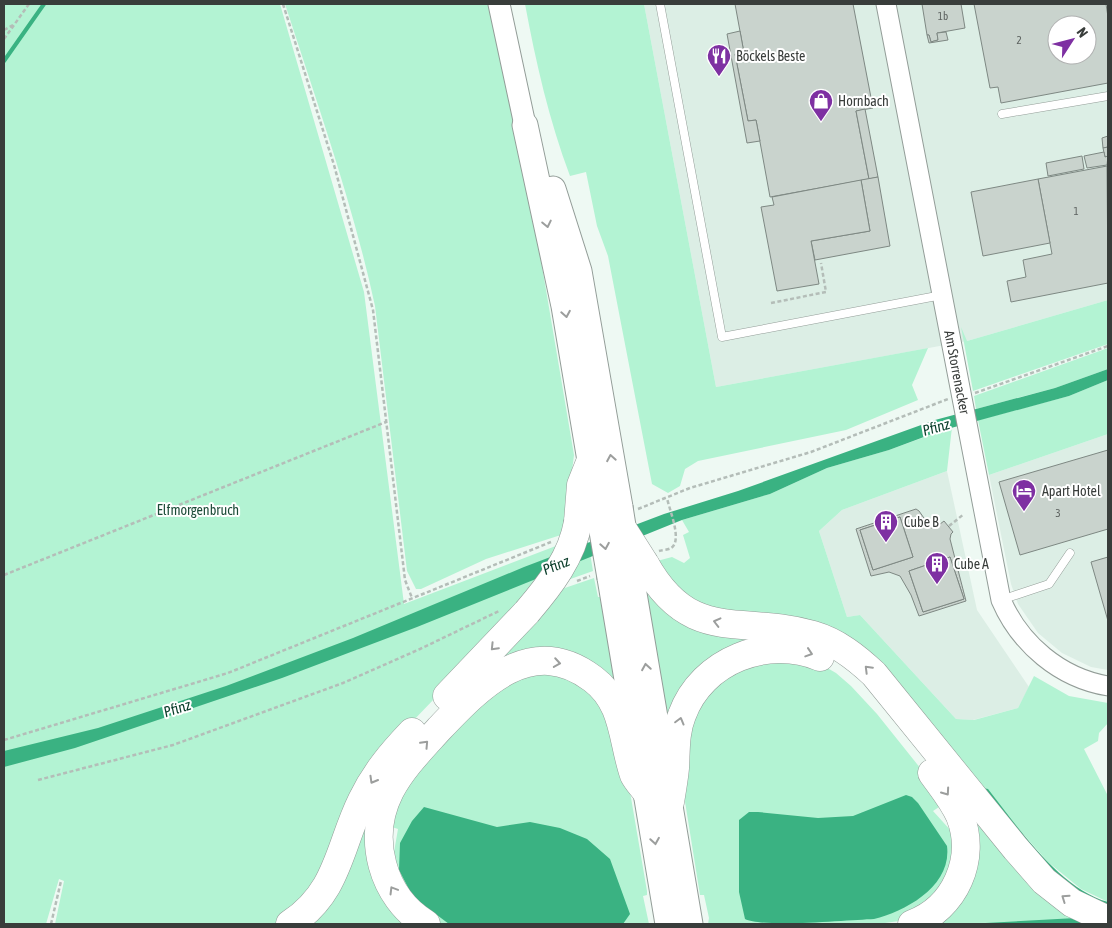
<svg xmlns="http://www.w3.org/2000/svg" width="1112" height="928" font-family="'Asap Condensed',sans-serif">
<style>
.built{fill:#dceee5;fill-rule:evenodd}
.green{fill:#b3f3d3}
.water{fill:#3ab282}
.lines{fill:none;stroke-linecap:round;stroke-linejoin:round}
.stream{stroke:#3ab282;stroke-width:4}
.building{fill:#c9d3cd;stroke:#7e8883;fill-rule:evenodd}
.service-casing{stroke:#939d98;stroke-width:9}
.tertiary-casing{stroke:#939d98;stroke-width:21}
.secondary-casing{stroke:#939d98;stroke-width:23}
.trunk-casing{stroke:#939d98;stroke-width:27}
.motorway-casing{stroke:#939d98;stroke-width:29}
.path{stroke:#b4bdb8;stroke-width:2.5;stroke-dasharray:4 2.5;stroke-linecap:butt}
.service{stroke:#fff;stroke-width:8}
.tertiary{stroke:#fff;stroke-width:19}
.secondary{stroke:#fff;stroke-width:21}
.trunk{stroke:#fff;stroke-width:25}
.motorway{stroke:#fff;stroke-width:28}
.trunk-bridge-casing{stroke:#939d98;stroke-width:27;stroke-linecap:butt}
.motorway-bridge-casing{stroke:#939d98;stroke-width:29;stroke-linecap:butt}
.trunk-bridge{stroke:#fff;stroke-width:25}
.motorway-bridge{stroke:#fff;stroke-width:28}
.oneway{stroke:#9c9e9d}
.labels{text-anchor:middle;dominant-baseline:central;stroke-width:4;stroke-linejoin:round;paint-order:stroke}
.number-label{font-size:11px;fill:#5d6260}
.poi-label{font-size:14px;fill:#393d3b;stroke:#fff;text-anchor:start}
.street-label{font-size:14px;fill:#393d3b;stroke:#fff}
.park-label{font-size:14px;fill:#1c4c38;stroke:#fff}
.water-label{font-size:15px;font-style:italic;fill:#0a3d2a;stroke:#fff}
</style>
<rect width="100%" height="100%" fill="#eef9f3"/>
<g class="built">
<path d="M644 4H1108V300L967 341 716 387ZM1057 25H1087V55H1057Z"/>
<path d="M1108 434V670L1091 667 1062 653 1038 633 1018 604 1011 584 989 475Z"/>
<path d="M947 471 977 610 1029 687 1018 708 973 720 956 719 860 615 847 617 819 531 842 510Z"/>
</g>
<g class="green">
<path d="M4 4H280L364 292 404 604 561 544 549 567 459 673 386 749 328 872 278 924H55L64 881 59 879 46 924H4Z"/>
<path d="M285 4H492L535 225 574 455 564 534 486 559 421 589H416L407 571 375 306C353 204 317 103 285 4Z"/>
<path d="M525 4H644L716 387 928 348 912 385 918 400 846 430 698 461 685 469 680 486 668 493 652 484 608 256 597 226 586 172 570 176C549 120 536 63 525 4Z"/>
<path d="M1108 300V344L973 391 961 327 967 341Z"/>
<path d="M1108 348V369L1055 388 976 409 974 396Z"/>
<path d="M1108 380V434L989 475 978 420 1069 396Z"/>
<path d="M952 427 947 471 842 510 819 531 847 617 860 615 956 719 974 720 1018 708 1034 676 1069 696 1108 703V723L1099 733 1098 741 1084 749 1108 796V902L1081 889 1048 862 848 636C838 632 828 625 817 622 750 603 703 633 657 561L672 557 684 563 690 558 683 535 689 532 682 520 770 494 827 468 889 450Z"/>
<path d="M586 529 593 571 562 582Z"/>
<path d="M594 578 598 597H600L618 699 520 658 372 822 415 924H301L358 833 556 591Z"/>
<path d="M646 587 835 650 1101 924H926L947 909 957 798 869 686 834 656 748 646 670 738 645 590Z"/>
<path d="M752 659 822 665 836 673 851 686 877 714 929 779 942 805 933 811 953 833 951 880 910 918 899 921 878 924H708L709 918 704 895H700L682 783 695 704Z"/>
<path d="M531 668 589 684 623 751 647 891V895L643 896 649 924H441L400 890 394 852 398 829 389 826 386 816 459 716Z"/>
</g>
<g class="water">
<path d="M1108 369V380L1069 396 940 431 889 450 827 468 770 494 682 520 417 627 282 678 75 748 4 767V751L98 728 226 686 353 638 524 567 664 514 738 491 935 420 1055 388Z"/>
<path d="M983 788 988 789C1018 827 1059 888 1108 902V908C1051 885 1020 834 983 788Z"/>
<path d="M906 795 912 797 918 803 947 846C952 886 906 911 874 919 849 920 763 928 745 919L739 892V820L749 812H758L818 818 853 816Z"/>
<path d="M424 807 497 827 530 822 560 828 587 839 610 859 630 914 623 924H449L413 897 399 870 400 843 412 821Z"/>
<path d="M1076 918 1083 922 1082 924H967Z"/>
</g>
<g class="lines">
<path class="stream" d="M4 61 44 4"/>
</g>
<g class="building">
<path d="M735 4H853L873 108 856 111 869 179 770 197 756 120 748 121 735 54 744 53Z"/>
<path d="M922 4H961L965 28 937 33 938 40 931 42 929 35H927Z"/>
<path d="M974 4H1106L1108 17V83L1001 103 998 87 990 88ZM1057 25H1087V55H1057Z"/>
<path d="M740 31 744 53 735 54 748 121 756 120 760 141 747 143 727 34Z"/>
<path d="M946 32 948 40 929 43 927 35H929L931 42 934 41 938 40 937 33Z"/>
<path d="M865 109 878 177 869 179 856 111Z"/>
<path d="M1108 136V147L1103 148 1102 138Z"/>
<path d="M1108 147V156L1105 157 1103 148Z"/>
<path d="M1104 152 1105 157 1108 156 1107 165 1087 168 1084 156Z"/>
<path d="M1082 156 1084 169 1048 176 1046 163Z"/>
<path d="M1107 166 1108 283 1011 302 1007 281 1026 277 1023 260 1052 254 1038 179Z"/>
<path d="M878 177 890 246 815 260 811 241 870 231 861 180Z"/>
<path d="M1038 179 1050 243 983 256 971 192Z"/>
<path d="M861 180 870 231 811 241 819 284 777 291 761 207 774 205 772 197Z"/>
<path d="M1108 450V529L1020 555 999 482Z"/>
<path d="M916 509 919 511 931 528H935L944 521 953 532 951 534 950 539 966 601 919 616 911 595 900 576 889 572 871 576 856 529ZM900 517 913 557 873 570 860 530ZM950 557 964 599 923 612 909 571Z"/>
<path d="M900 517 913 557 873 570 860 530Z"/>
<path d="M950 557 964 599 923 612 909 571Z"/>
<path d="M1108 557V621L1091 562Z"/>
</g>
<g class="lines">
<g class="service-casing">
<g id="service">
<path d="M660 4 722 337 942 295"/>
<path d="M1002 114 1108 96"/>
<path d="M1001 600 1049 584 1070 553"/>
</g>
</g>
<g class="tertiary-casing">
<g id="tertiary">
<path id="s1" d="M886 4 1001 600C1020 644 1060 678 1108 686"/>
</g>
</g>
<g class="secondary-casing">
<path id="secondary" d="M499 4 525 125"/>
</g>
<g class="trunk-casing">
<g id="trunk">
<path d="M525 125 564 306 599 514"/>
<path d="M553 189 579 271 620 507"/>
<path d="M630 570 690 924"/>
<path d="M610 578 668 924"/>
</g>
</g>
<g class="motorway-casing">
<g id="motorway">
<path d="M578 522 581 485 591 460"/>
<path d="M645 564C691 646 741 614 813 635 837 642 856 657 874 674L1016 849 1044 881 1072 903 1108 920"/>
<path d="M447 696 527 612"/>
<path d="M670 802C672 790 674 779 675 768 676 750 675 732 682 715 702 660 768 635 820 657"/>
<path d="M290 924C339 892 339 846 362 800 375 773 392 753 412 732"/>
<path d="M426 924C382 897 366 838 390 791 402 768 421 749 439 729 480 686 531 632 593 679 625 703 622 741 634 775 637 781 643 787 647 793"/>
<path d="M912 924C955 908 977 859 960 816 953 800 942 787 932 773"/>
</g>
</g>
<g class="path">
<path d="M283 4 334 165 373 310 405 580 412 598"/>
<path d="M4 30 13 25"/>
<path d="M4 39 29 4"/>
<path d="M771 303 826 292 821 263"/>
<path d="M975 393 1108 346"/>
<path d="M638 509 690 488 811 452 948 399"/>
<path d="M949 526 964 514"/>
<path d="M659 551C662 550 668 550 671 548 683 541 669 509 667 498"/>
<path d="M4 575 386 422"/>
<path d="M577 581 590 576"/>
<path d="M4 740 228 673 551 542"/>
<path d="M38 780 173 745 343 683 420 649 499 611"/>
<path d="M51 924 61 881"/>
</g>
<use href="#service" class="service"/>
<use href="#tertiary" class="tertiary"/>
<use href="#secondary" class="secondary"/>
<use href="#trunk" class="trunk"/>
<use href="#motorway" class="motorway"/>
<g class="trunk-bridge-casing">
<g id="trunk-bridge">
<path d="M620 507 630 570"/>
<path d="M599 514 610 578"/>
</g>
</g>
<g class="motorway-bridge-casing">
<g id="motorway-bridge">
<path d="M624 531 645 564"/>
<path d="M527 612C550 585 572 557 578 522"/>
</g>
</g>
<use href="#trunk-bridge" class="trunk-bridge"/>
<use href="#motorway-bridge" class="motorway-bridge"/>
</g>
<defs><path id="oneway-chevron" d="M-2-3.5L2.5 0L-2 3.5" fill="none" stroke-width="1.6" stroke-linecap="round" stroke-linejoin="round" transform="scale(1.25)"/></defs>
<g class="oneway">
<use href="#oneway-chevron" transform="translate(547 224) rotate(78)"/>
<use href="#oneway-chevron" transform="translate(566 314) rotate(80)"/>
<use href="#oneway-chevron" transform="translate(611 458) rotate(-100)"/>
<use href="#oneway-chevron" transform="translate(605 546) rotate(80)"/>
<use href="#oneway-chevron" transform="translate(717 622) rotate(-166)"/>
<use href="#oneway-chevron" transform="translate(494 647) rotate(134)"/>
<use href="#oneway-chevron" transform="translate(809 653) rotate(18)"/>
<use href="#oneway-chevron" transform="translate(557 663) rotate(9)"/>
<use href="#oneway-chevron" transform="translate(646 667) rotate(-99)"/>
<use href="#oneway-chevron" transform="translate(868 669) rotate(-135)"/>
<use href="#oneway-chevron" transform="translate(680 721) rotate(-75)"/>
<use href="#oneway-chevron" transform="translate(425 744) rotate(-47)"/>
<use href="#oneway-chevron" transform="translate(373 780) rotate(120)"/>
<use href="#oneway-chevron" transform="translate(946 792) rotate(55)"/>
<use href="#oneway-chevron" transform="translate(655 841) rotate(81)"/>
<use href="#oneway-chevron" transform="translate(393 890) rotate(-121)"/>
<use href="#oneway-chevron" transform="translate(1065 898) rotate(-145)"/>
</g>
<defs>
<g id="restaurant-pin" transform="scale(1.25)"><path d="M0 17L-7.5 6A9.5 9.5 0 1 1 7.5 6Z" fill="#7e30a2" stroke="#fff"/><path d="M-5-6h1v4h1v-4h1v4h1v-4h1v5L-1.5 .5V6h-2V.5L-5-1ZM5-6V6H3V1.5H1.5Q1.5-4 5-6Z" fill="#fff"/></g>
<g id="shop-pin" transform="scale(1.25)"><path d="M0 17L-7.5 6A9.5 9.5 0 1 1 7.5 6Z" fill="#7e30a2" stroke="#fff"/><path d="M-5-2.5h2.3a2.7 3.5 0 0 1 5.4 0H5L5.5 6h-11ZM-1.5-2.5h3a1.5 2.3 0 0 0-3 0Z" fill="#fff"/></g>
<g id="hotel-pin" transform="scale(1.25)"><path d="M0 17L-7.5 6A9.5 9.5 0 1 1 7.5 6Z" fill="#7e30a2" stroke="#fff"/><path d="M-6-4.5h1.5V1H6V5H4.5V3h-9V5H-6ZM-4 0a1.8 1.8 0 1 1 3.6 0ZM.5 0V-2.5h3Q6-2.5 6 0Z" fill="#fff"/></g>
<g id="building-pin" transform="scale(1.25)"><path d="M0 17L-7.5 6A9.5 9.5 0 1 1 7.5 6Z" fill="#7e30a2" stroke="#fff"/><path d="M-4-6H4V6H1V3H-1V6H-4ZM-2.5-4.3h1.7v1.8h-1.7ZM.8-4.3h1.7v1.8H.8ZM-2.5-1h1.7V.8h-1.7ZM.8-1h1.7V.8H.8Z" fill="#fff"/></g>
</defs>
<g fill-rule="evenodd">
<use href="#restaurant-pin" x="719" y="56"/>
<use href="#shop-pin" x="821" y="101"/>
<use href="#hotel-pin" x="1024" y="491"/>
<use href="#building-pin" x="886" y="522"/>
<use href="#building-pin" x="937" y="564"/>
</g>
<g class="labels">
<g class="number-label">
<text x="943" y="16">1b</text>
<text x="1019" y="40">2</text>
<text x="1076" y="211">1</text>
<text x="1058" y="513">3</text>
</g>
<g class="poi-label">
<text x="736" y="56">Böckels Beste</text>
<text x="838" y="101">Hornbach</text>
<text x="1042" y="491">Apart Hotel</text>
<text x="904" y="522">Cube B</text>
<text x="954" y="564">Cube A</text>
</g>
<g class="street-label">
<text stroke="none"><textPath href="#s1" startOffset="375">Am Storrenacker</textPath></text>
</g>
<g class="park-label">
<text x="198" y="510">Elfmorgenbruch</text>
</g>
<g class="water-label">
<text transform="translate(936 427) rotate(-16)">Pfinz</text>
<text transform="translate(556 565) rotate(-22)">Pfinz</text>
<text transform="translate(177 708) rotate(-18)">Pfinz</text>
</g>
</g>
<rect width="1112" height="928" fill="none" stroke="#393d3b" stroke-width="10"/>
<g transform="translate(1072 40) rotate(54)"><circle r="24" fill="#ffffff" stroke="#b0b1b1"/>
<path d="M0-4L9 19L0 12L-9 19Z" fill="#7e30a2"/>
<text y="-8" font-size="14" font-weight="bold" text-anchor="middle" fill="#393d3b">N</text>
</g>
</svg>
